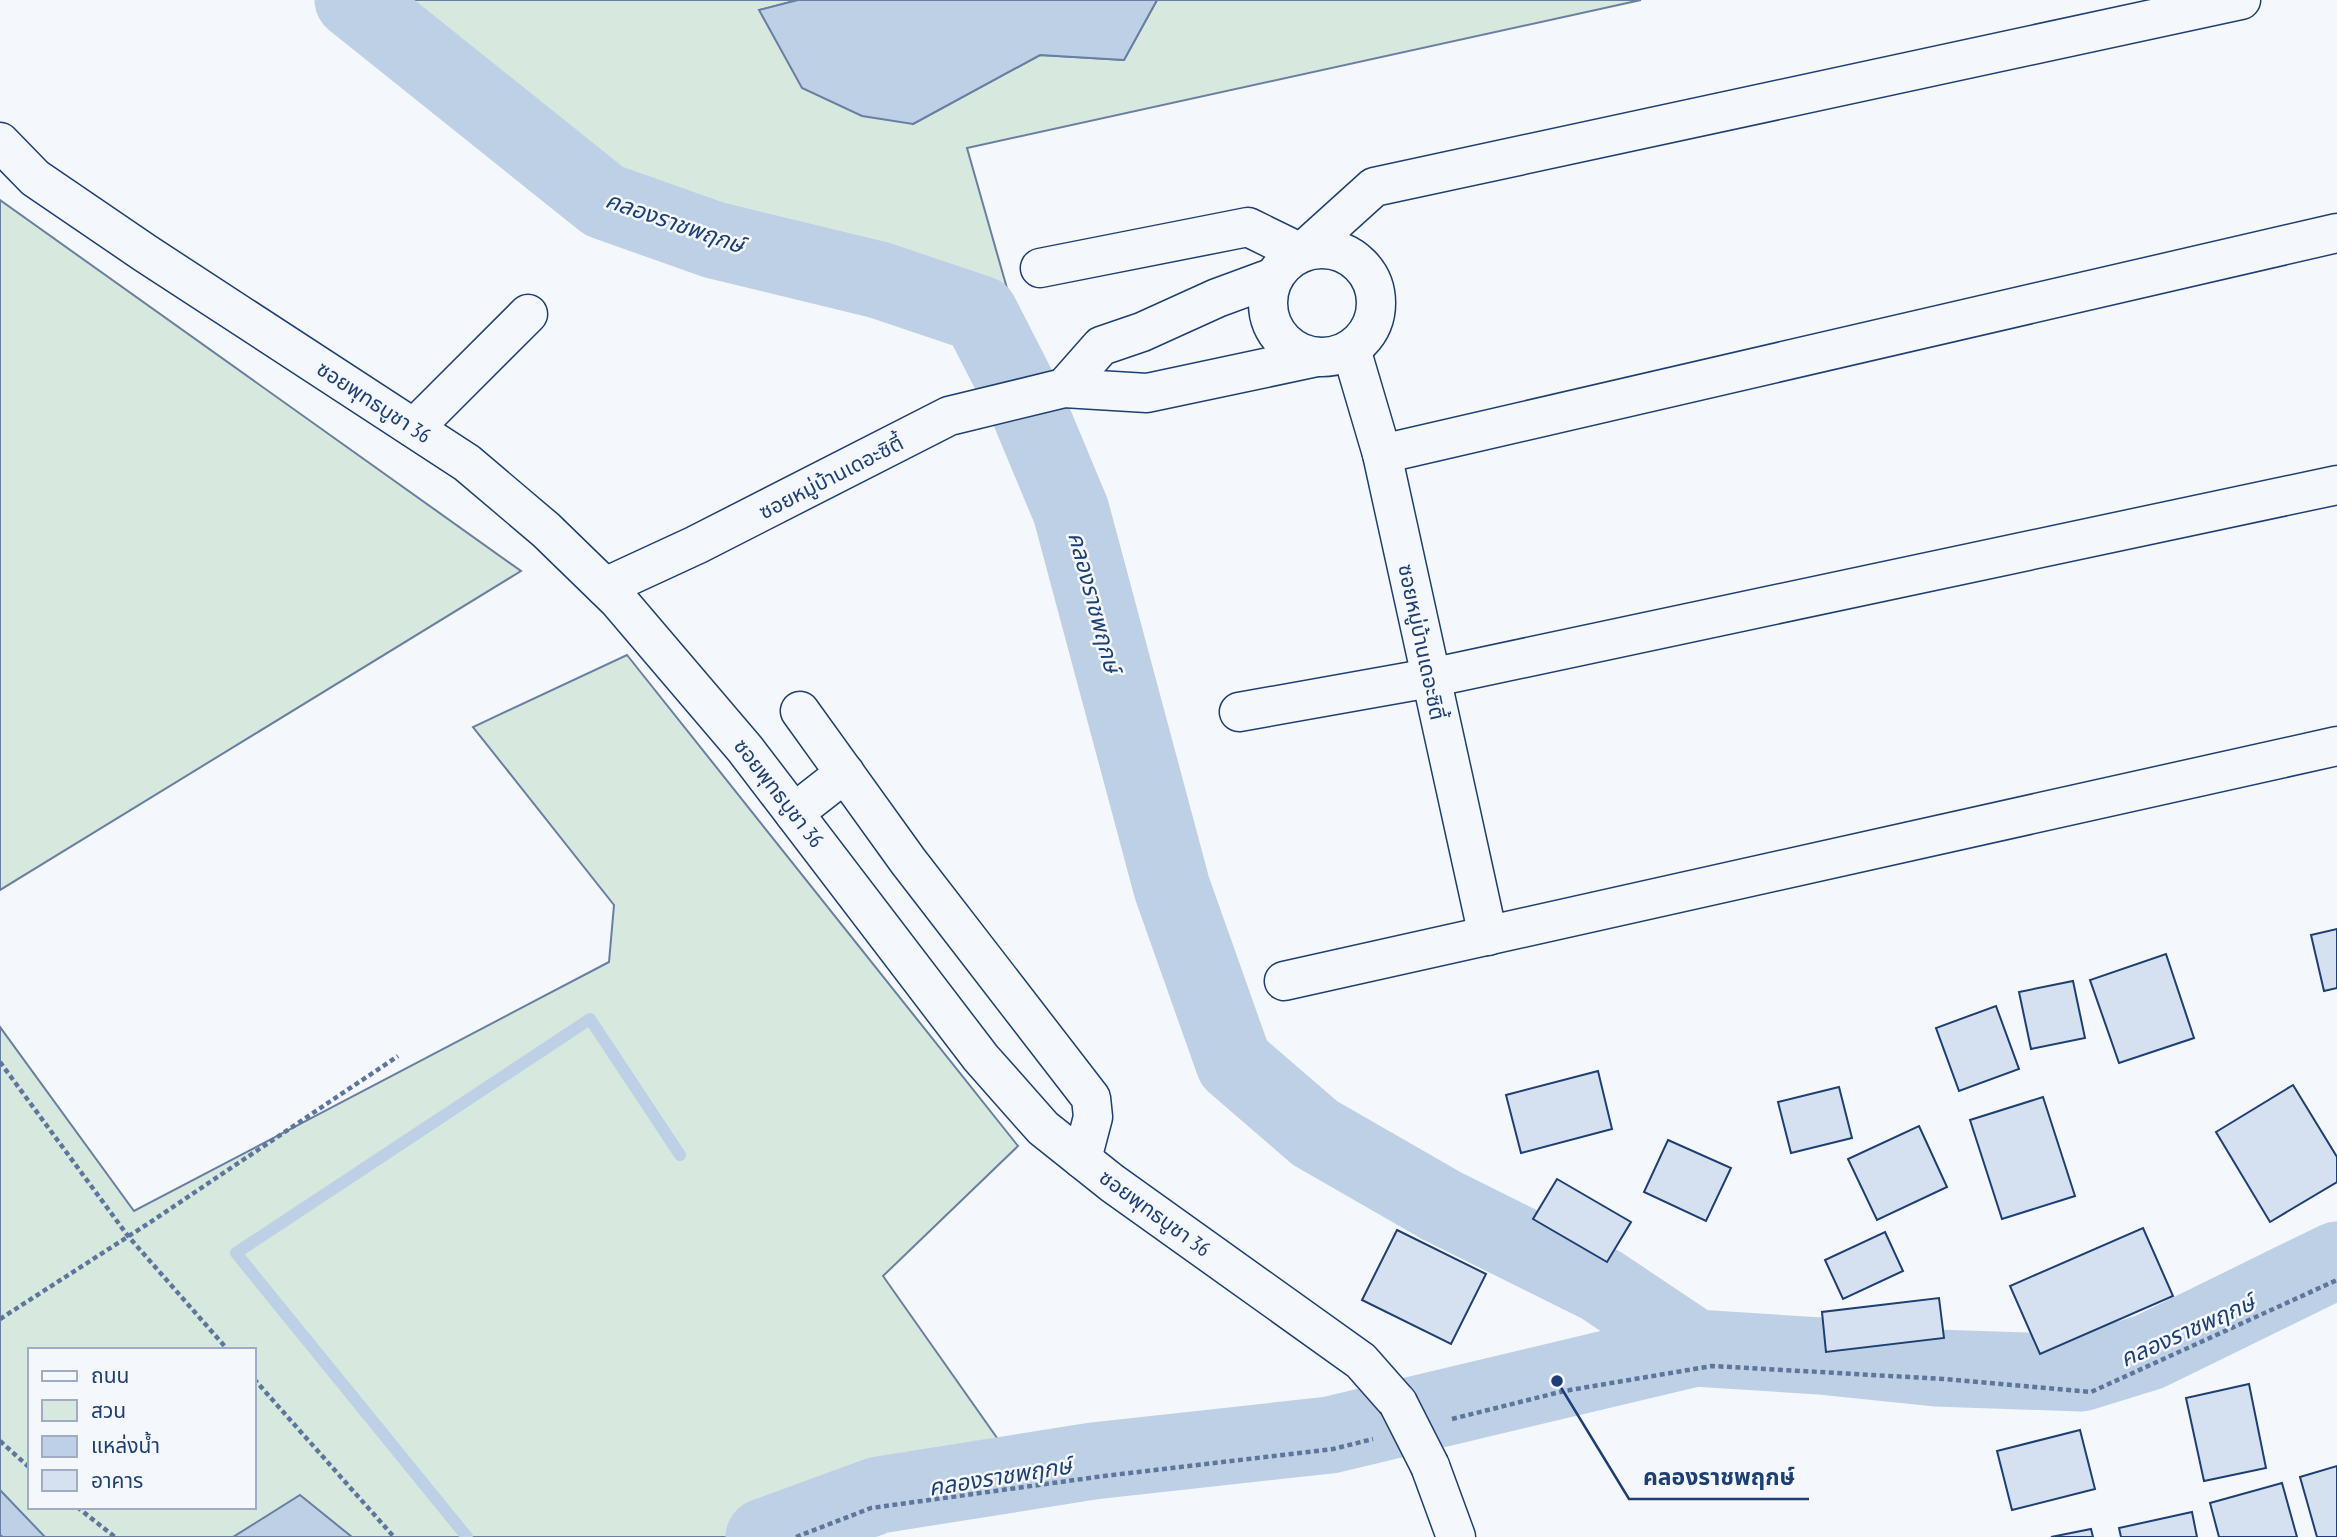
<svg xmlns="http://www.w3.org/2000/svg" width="2337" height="1537" font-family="'PT Sans Narrow','Noto Sans Thai',sans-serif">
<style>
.green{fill:#d7e8df;stroke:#687fa3;stroke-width:2;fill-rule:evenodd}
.water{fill:#bed0e5;stroke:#687fa3;stroke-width:2}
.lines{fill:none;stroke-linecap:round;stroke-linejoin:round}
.stream{stroke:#bed0e5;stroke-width:12}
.river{stroke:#bed0e5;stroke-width:77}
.building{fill:#d5e0f0;stroke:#1d3f73;stroke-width:2}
.minor-casing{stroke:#1d3f73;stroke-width:41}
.path{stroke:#5e769c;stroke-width:4.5;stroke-dasharray:5 3.5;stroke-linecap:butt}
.minor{stroke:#f4f7fb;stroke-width:38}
.minor-bridge-casing{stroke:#1d3f73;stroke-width:41;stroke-linecap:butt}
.minor-bridge{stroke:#f4f7fb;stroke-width:38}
.labels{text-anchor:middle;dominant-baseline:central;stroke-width:5;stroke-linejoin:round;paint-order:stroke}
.street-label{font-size:21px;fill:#1d3f73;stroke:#f4f7fb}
.water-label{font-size:23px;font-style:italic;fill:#1d3f73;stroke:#f4f7fb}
.leader{fill:none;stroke:#1d3f73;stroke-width:2.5}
.callout-dot{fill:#1d3f73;stroke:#f4f7fb;stroke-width:2.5}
.callout-label{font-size:23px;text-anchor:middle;font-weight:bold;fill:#1d3f73;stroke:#f4f7fb;stroke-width:5;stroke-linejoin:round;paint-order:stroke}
</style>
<rect width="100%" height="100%" fill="#f4f7fb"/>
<g class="green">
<path d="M390 0H798L760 10 913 124 1040 55 1124 60 1157 0H1641L967 148 1026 355 959 341 748 230 638 186 570 140 439 44Z"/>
<path d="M0 200 521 571 0 890Z"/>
<path d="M627 655 1018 1146 883 1276 1009 1455 736 1537H0V1027L134 1211 609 962 614 905 473 727ZM30 1350H254V1507H30Z"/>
</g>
<g class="water">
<path d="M798 0H1157L1124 60 1040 55 913 124 862 116 802 88 759 10Z"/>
<path d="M0 1490 45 1537H3L0 1535Z"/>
<path d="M300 1495 352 1537H233Z"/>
</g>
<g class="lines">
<path class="stream" d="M467 1537 236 1253 590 1019 680 1155"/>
<g class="river">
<path d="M353 0 604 201 714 240 879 280 980 314 1028 408 1071 511 1172 888 1234 1063 1315 1133 1442 1206 1601 1285 1695 1348"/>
<path d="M764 1537 879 1495 1093 1461 1330 1435 1695 1348 1820 1356 1936 1368 2081 1373 2149 1352 2337 1260"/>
</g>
</g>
<g class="building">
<path d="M2337 929V988L2324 991 2311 935Z"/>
<path d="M2166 954 2194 1038 2119 1063 2090 980Z"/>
<path d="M2073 981 2085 1038 2031 1049 2019 992Z"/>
<path d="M1996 1006 2019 1069 1959 1091 1936 1028Z"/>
<path d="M1598 1071 1612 1129 1521 1153 1506 1095Z"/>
<path d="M2293 1085 2337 1157V1182L2270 1222 2216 1132Z"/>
<path d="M1839 1087 1852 1138 1791 1153 1778 1102Z"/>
<path d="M2043 1097 2075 1196 2002 1219 1970 1120Z"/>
<path d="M1919 1126 1947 1187 1877 1220 1848 1159Z"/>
<path d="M1668 1140 1731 1168 1706 1221 1644 1192Z"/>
<path d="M1557 1179 1631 1222 1607 1262 1533 1219Z"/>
<path d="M2143 1228 2173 1296 2040 1354 2010 1286Z"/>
<path d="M1397 1230 1486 1274 1451 1344 1362 1300Z"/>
<path d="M1885 1232 1903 1271 1843 1299 1825 1260Z"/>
<path d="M1939 1298 1944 1338 1826 1352 1822 1312Z"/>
<path d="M2249 1384 2266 1468 2204 1481 2186 1398Z"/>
<path d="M2080 1430 2095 1489 2012 1510 1997 1451Z"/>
<path d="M2337 1466V1537H2317L2300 1477Z"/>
<path d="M2282 1483 2297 1537H2219L2210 1503Z"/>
<path d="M2192 1512 2197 1537H2121L2119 1528Z"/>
<path d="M2091 1529 2093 1537H2051Z"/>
</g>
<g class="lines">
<g class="minor-casing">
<g id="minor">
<path d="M0 142 35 178 145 253 467 463 546 530 618 600 745 749 981 1058 1043 1128 1112 1183 1361 1361 1398 1403"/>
<circle cx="1322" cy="303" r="54"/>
<path d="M1040 268 1248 227 1301 253 1374 187 2241 0"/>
<path d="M1351 349 1382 454 1488 936"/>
<path d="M1064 388 1101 346 1142 332 1217 298 1274 277"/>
<path d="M414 428 528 314"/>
<path d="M1382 454 2337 233"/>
<path d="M605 587 696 545 949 416 1064 388 1147 393 1317 357"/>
<path d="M800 711 908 861 1091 1098 1093 1117 1082 1159"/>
<path d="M1239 712 1430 678 2337 485"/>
<path d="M794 813 845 773"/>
<path d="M1284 981 2337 746"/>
<path d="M1430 1466 1456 1537"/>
</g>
</g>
<g class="path">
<path d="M0 1062 128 1236 228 1350"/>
<path d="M0 1319 146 1225 398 1056"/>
<path d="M254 1379 394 1537"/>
<path d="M1452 1419 1564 1391 1712 1366 1944 1379 2091 1392 2337 1280"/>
<path d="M0 1441 30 1468"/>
<path d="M77 1507 115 1537"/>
<path d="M796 1537 871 1508 1104 1476 1333 1449 1373 1439"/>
</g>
<use href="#minor" class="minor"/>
<g class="minor-bridge-casing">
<path id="minor-bridge" d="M1398 1403 1430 1466"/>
</g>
<use href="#minor-bridge" class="minor-bridge"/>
</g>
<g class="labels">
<g class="street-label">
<text transform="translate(374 402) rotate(33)">ซอยพุทธบูชา 36</text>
<text transform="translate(831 477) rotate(-27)">ซอยหมู่บ้านเดอะซิตี้</text>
<text transform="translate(1422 642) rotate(78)">ซอยหมู่บ้านเดอะซิตี้</text>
<text transform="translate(779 793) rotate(52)">ซอยพุทธบูชา 36</text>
<text transform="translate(1155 1213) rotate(36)">ซอยพุทธบูชา 36</text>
</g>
<g class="water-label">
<text transform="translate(675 222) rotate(19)">คลองราชพฤกษ์</text>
<text transform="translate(1095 602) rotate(75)">คลองราชพฤกษ์</text>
<text transform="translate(2187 1330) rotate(-24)">คลองราชพฤกษ์</text>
<text transform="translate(1000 1476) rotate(-9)">คลองราชพฤกษ์</text>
</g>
</g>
<path class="leader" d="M1557 1381L1629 1499H1809"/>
<circle class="callout-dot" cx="1557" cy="1381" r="7"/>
<g class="callout-label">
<text x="1719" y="1485">คลองราชพฤกษ์</text>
</g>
<rect x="28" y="1348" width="228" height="161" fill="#f4f7fb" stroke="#9eadc5" stroke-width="2"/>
<rect x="42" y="1371" width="35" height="10" fill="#f4f7fb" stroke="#9eadc5" stroke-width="2"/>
<text x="91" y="1383" font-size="21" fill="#1d3f73">ถนน</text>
<rect x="42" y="1400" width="35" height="21" fill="#d7e8df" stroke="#9eadc5" stroke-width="2"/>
<text x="91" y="1418" font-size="21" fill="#1d3f73">สวน</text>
<rect x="42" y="1436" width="35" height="21" fill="#bed0e5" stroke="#9eadc5" stroke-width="2"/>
<text x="91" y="1453" font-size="21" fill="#1d3f73">แหล่งน้ำ</text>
<rect x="42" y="1470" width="35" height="21" fill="#d5e0f0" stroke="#9eadc5" stroke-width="2"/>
<text x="91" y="1488" font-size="21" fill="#1d3f73">อาคาร</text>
</svg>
